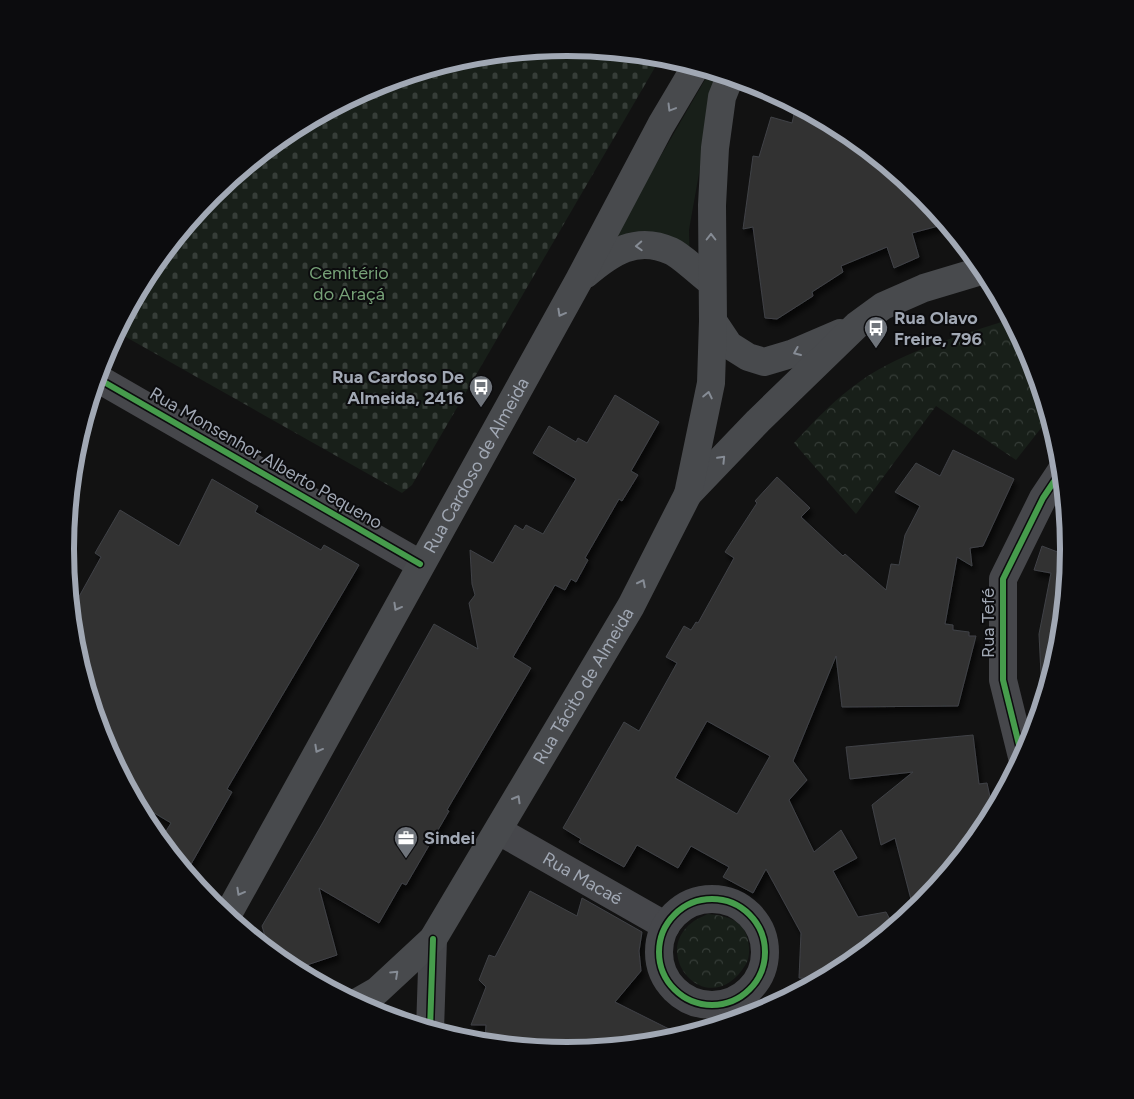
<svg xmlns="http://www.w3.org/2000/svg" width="1134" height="1099" font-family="Figtree,sans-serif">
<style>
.grass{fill:#181f19}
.cemetery{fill:url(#cemetery-stones)}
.park{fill:url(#park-crowns)}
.building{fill:#313133;stroke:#404246;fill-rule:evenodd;filter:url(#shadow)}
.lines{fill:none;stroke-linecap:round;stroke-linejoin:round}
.minor{stroke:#46474b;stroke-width:28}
.major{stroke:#484a4d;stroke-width:28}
.cycleway-casing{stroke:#0c0c0e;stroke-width:9}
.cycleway{stroke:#469c4c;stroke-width:6}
.oneway{stroke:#868c95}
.labels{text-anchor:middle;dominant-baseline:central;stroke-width:4;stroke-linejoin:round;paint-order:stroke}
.park-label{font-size:18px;fill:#76a177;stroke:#0c0c0e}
.poi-label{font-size:18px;font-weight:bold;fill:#a1a8b4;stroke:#0c0c0e;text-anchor:start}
.street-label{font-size:18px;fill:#a1a8b4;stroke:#0c0c0e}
.rim{fill:none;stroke:#a1a8b4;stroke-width:6}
</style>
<defs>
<pattern id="cemetery-stones" width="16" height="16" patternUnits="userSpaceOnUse" patternTransform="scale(1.25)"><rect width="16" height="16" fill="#181f19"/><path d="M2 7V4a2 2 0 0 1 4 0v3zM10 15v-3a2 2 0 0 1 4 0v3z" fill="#363d38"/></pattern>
<pattern id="park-crowns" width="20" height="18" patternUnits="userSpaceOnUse" patternTransform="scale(1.25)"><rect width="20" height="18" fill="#181f19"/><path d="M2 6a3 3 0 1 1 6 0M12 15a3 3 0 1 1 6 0" fill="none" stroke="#363d38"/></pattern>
<filter id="shadow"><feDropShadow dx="3" dy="5.5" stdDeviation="2.5" flood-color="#0009"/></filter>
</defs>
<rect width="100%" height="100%" fill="#121212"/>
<path class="grass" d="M710 71 722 74 714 89 689 230 690 265 605 252Z"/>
<path class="cemetery" d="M567 48 661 57 412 485 402 493 117 332 150 270 212 194 288 132 375 86 469 57Z"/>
<g class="park">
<path d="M1010 319 1031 358 1049 418 1016 460 936 406 856 514 794 443C815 420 836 398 862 380 905 350 961 336 1010 319Z"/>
<path d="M708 914C719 915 732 917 740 925 749 933 752 954 746 964 707 1030 636 941 708 914Z"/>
</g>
<g class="building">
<path d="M796 106 846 132 922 195 946 224 912 233 919 257 894 268 887 247 841 266 843 272 812 292 813 296 777 319 765 318 753 227 743 229 753 156 759 157 771 117 792 123Z"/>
<path d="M615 395 659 422 631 471 638 475 622 501 619 499 585 558 588 560 576 582 571 579 565 590 555 585 513 657 531 668 451 803 447 810 449 811 406 885 402 883 379 923 319 888 337 955 298 968 293 970 288 967 261 944 265 936 262 926 322 824 434 624 478 649 469 603 475 595 472 584 470 550 493 563 515 525 523 530 526 525 543 534 576 479 533 453 549 426 576 442 578 438 587 443Z"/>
<path d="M953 450 1014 479 983 546 970 548 972 566 957 557 945 624 953 625V630L969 632V636H976L958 706 842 707 836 656 793 761 807 780 789 800 814 852 841 830 857 858 833 871 858 917 886 912 894 927 846 967 823 979 799 978 801 933 766 869 753 893 723 877 729 867 691 846 678 868 637 845 624 867 579 842 581 839 563 828 624 722 639 731 677 663 666 657 684 626 691 630 696 622 698 623 734 558 725 552 757 503 755 501 777 477 810 508 801 517 843 556 845 554 886 590 891 564 899 565 905 535 920 506 895 492 916 463 940 476ZM707 721 770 756 737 814 675 778Z"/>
<path d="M212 479 258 506 255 512 321 550 324 545 359 565 227 789 232 792 186 873 160 841 171 823 136 802 103 741 75 647 71 611 101 557 95 553 120 510 179 546Z"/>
<path d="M1042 546 1068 556 1059 648 1045 694H1042L1039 634 1051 573 1034 570Z"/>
<path d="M973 735 979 784 987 783 993 811 984 829 914 911 895 838 881 845 872 805 913 772 850 779 846 747Z"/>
<path d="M530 891 577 916 582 898 642 932 639 951 641 971 615 1002 683 1036 665 1042 572 1051 568 1042 526 1043V1048L485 1043 486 1025H471L486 987 479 980 489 955 495 957Z"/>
</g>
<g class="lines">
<g class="minor">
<path d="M97 378 420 564"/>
<path d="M1022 757 1003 680V579L1043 498 1061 471"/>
<path id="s1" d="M499 831 666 926"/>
<circle cx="712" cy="952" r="53"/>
<path d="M430 1030 433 939"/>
</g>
<g class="major">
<path d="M586 274C611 253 636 235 671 251 682 256 700 274 711 282"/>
<path d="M713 321 729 345 748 357 764 362 791 354 840 333"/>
<path d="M688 494 758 421 857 325 883 306 924 288 984 270"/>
<path id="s2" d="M227 916 579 280 661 125 696 66"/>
<path id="s3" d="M356 1003 377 991 433 939 631 606 688 494 711 383 713 321 712 205 715 148 722 97 730 77"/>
</g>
<g class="cycleway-casing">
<g id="cycleway">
<path d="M97 378 420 564"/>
<path d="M1022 757 1003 680V579L1043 498 1061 471"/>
<circle cx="712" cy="952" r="53"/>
<path d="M430 1030 433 939"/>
</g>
</g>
<use href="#cycleway" class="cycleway"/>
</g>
<defs><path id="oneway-chevron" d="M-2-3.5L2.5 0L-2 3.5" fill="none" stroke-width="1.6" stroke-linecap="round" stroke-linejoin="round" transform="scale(1.25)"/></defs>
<g class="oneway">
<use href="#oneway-chevron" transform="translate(671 108) rotate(121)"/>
<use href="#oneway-chevron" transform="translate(711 237) rotate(-90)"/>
<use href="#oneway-chevron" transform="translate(639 246) rotate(177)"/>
<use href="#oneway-chevron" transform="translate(561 313) rotate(119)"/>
<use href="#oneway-chevron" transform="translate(797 352) rotate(157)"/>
<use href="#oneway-chevron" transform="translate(708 395) rotate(-78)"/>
<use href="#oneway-chevron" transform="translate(722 459) rotate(-46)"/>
<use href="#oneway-chevron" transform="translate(642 583) rotate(-63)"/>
<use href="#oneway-chevron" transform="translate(397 607) rotate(119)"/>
<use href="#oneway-chevron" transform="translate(318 749) rotate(119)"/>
<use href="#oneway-chevron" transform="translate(517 799) rotate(-60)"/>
<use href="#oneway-chevron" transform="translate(240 892) rotate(119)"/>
<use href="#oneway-chevron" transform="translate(395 974) rotate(-43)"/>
</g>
<defs>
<g id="bus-pin" transform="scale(1.25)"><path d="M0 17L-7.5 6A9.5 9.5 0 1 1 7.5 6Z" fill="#6f747b" stroke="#0c0c0e"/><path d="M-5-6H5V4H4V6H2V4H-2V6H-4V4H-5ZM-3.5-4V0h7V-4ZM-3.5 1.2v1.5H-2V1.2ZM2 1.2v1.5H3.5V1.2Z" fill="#fff"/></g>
<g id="office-pin" transform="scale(1.25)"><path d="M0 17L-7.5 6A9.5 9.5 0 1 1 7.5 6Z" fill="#6f747b" stroke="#0c0c0e"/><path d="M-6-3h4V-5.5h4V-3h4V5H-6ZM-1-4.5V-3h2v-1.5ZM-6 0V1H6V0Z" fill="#fff"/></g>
</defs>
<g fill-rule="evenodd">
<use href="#bus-pin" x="876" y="328"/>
<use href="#bus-pin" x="481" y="387"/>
<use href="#office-pin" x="406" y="838"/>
</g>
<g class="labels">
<g class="park-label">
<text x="349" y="273">Cemitério<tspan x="349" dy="21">do Araçá</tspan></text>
</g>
<g class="poi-label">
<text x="894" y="318">Rua Olavo<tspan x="894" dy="21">Freire, 796</tspan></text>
<text x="464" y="377" text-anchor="end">Rua Cardoso De<tspan x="464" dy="21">Almeida, 2416</tspan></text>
<text x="424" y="838">Sindei</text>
</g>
<g class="street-label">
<text transform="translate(266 458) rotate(30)">Rua Monsenhor Alberto Pequeno</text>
<text stroke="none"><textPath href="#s2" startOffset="515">Rua Cardoso de Almeida</textPath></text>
<text transform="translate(988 623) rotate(-90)">Rua Tefé</text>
<text stroke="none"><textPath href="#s3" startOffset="395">Rua Tácito de Almeida</textPath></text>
<text stroke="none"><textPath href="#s1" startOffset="96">Rua Macaé</textPath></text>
</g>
</g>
<path d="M0 0H1134V1099H0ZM74 549a493 493 0 1 1 986 0a493 493 0 1 1-986 0Z" fill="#0c0c0e" fill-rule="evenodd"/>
<path class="rim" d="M74 549a493 493 0 1 1 986 0a493 493 0 1 1-986 0Z"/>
</svg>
